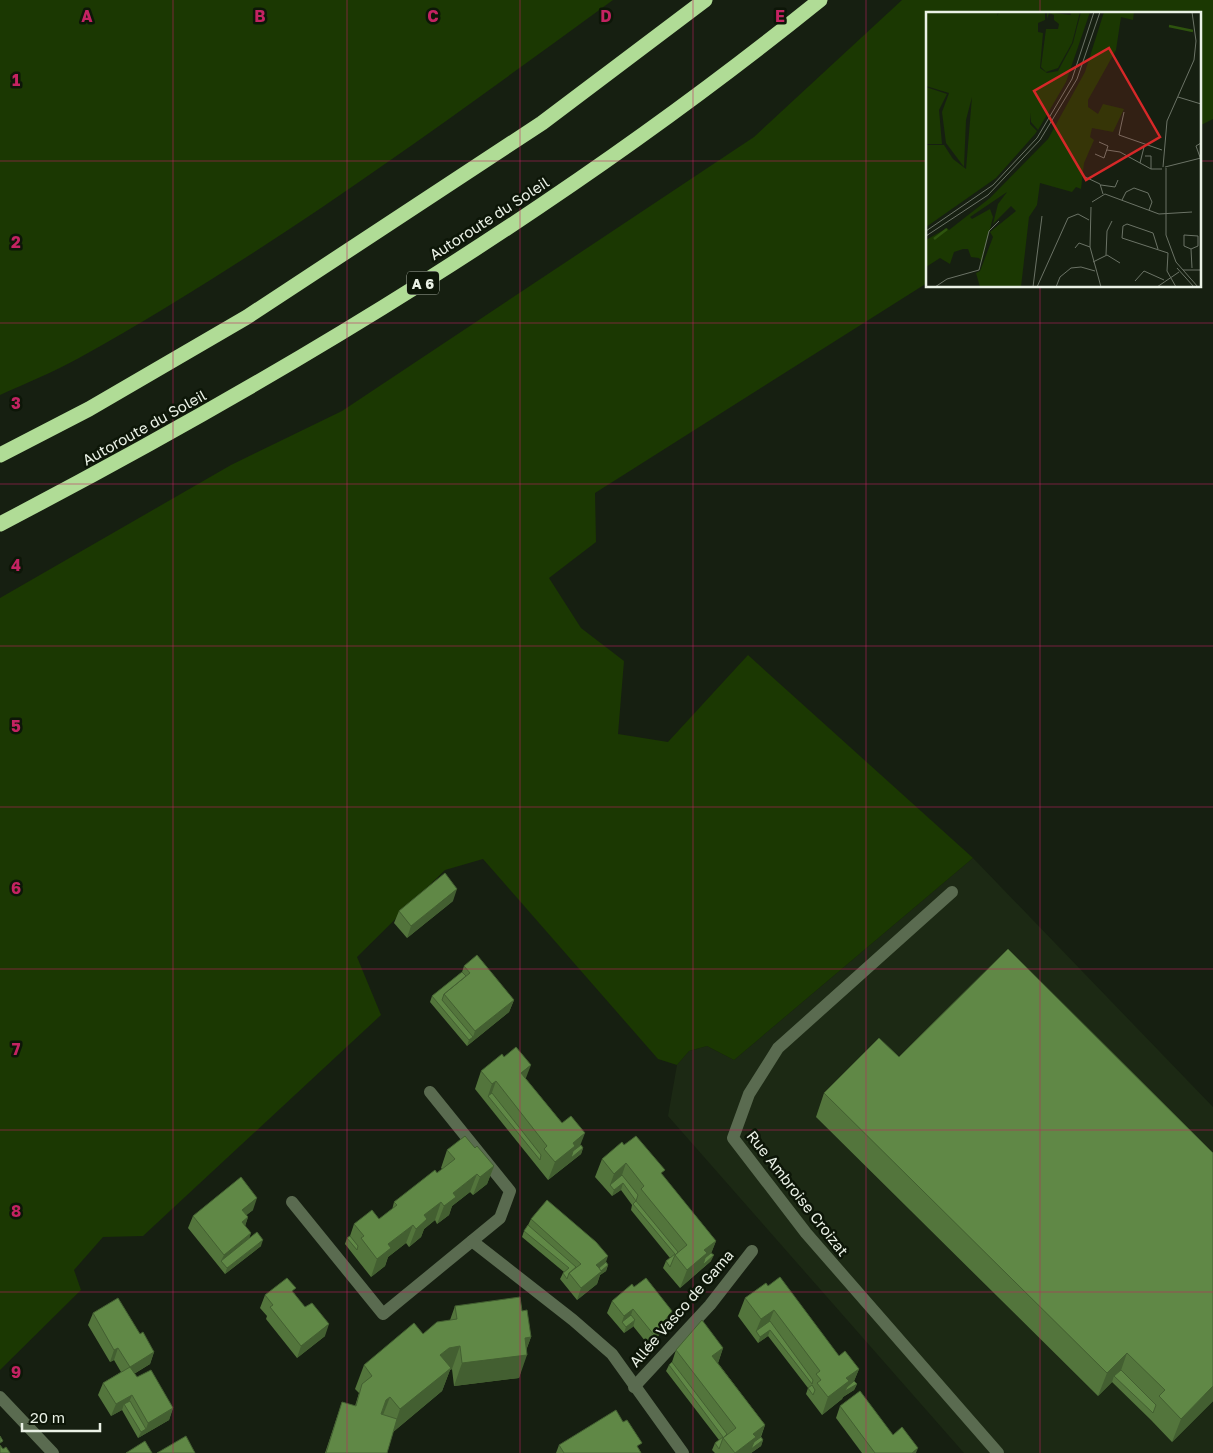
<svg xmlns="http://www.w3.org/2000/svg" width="1213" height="1453" font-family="'Golos Text',sans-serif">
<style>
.built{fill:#1c2914}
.green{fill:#1b3802}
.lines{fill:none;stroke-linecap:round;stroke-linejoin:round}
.minor{stroke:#5a6b50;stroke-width:12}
.highway{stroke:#b0dc96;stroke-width:15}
.wall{fill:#53753c}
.shaded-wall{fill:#435f31}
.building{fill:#608846;stroke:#435f31}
.grid{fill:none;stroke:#c42362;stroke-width:1;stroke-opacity:0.55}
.labels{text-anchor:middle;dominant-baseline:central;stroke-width:5;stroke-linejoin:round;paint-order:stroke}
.shield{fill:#0d1608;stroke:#a8afa3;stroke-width:1}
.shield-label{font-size:14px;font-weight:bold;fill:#eaf1e6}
.street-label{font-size:15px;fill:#eaf1e6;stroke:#0d1608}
.inset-river{fill:none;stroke:#2e540e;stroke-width:2.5}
.inset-road{fill:none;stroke:#6b7366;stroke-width:1}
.view{fill:#d62828;fill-opacity:0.15;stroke:#d62828;stroke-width:2.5}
.inset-edge{fill:none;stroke:#eaf1e6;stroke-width:2.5}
.grid-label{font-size:16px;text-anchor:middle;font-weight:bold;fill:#c42362;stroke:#0d1608;stroke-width:5;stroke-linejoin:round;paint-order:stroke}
</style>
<rect width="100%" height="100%" fill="#161f11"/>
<path class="built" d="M973 858 1213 1107V1453H964L668 1116 677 1065 689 1051 707 1046 734 1060Z"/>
<g class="green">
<path d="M0 0H613C440 126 266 254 79 358 54 372 26 383 0 395Z"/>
<path d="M902 0H1213V119L1199 126V14H927V283L595 493 596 542 549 578 581 628 624 661 618 734 668 742 748 655 973 858 734 1060 707 1046 689 1051 677 1065 658 1059 483 859 445 870 357 957 381 1015 143 1236 103 1237 74 1270 81 1290 0 1370V598L231 465 342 411 754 137Z"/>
</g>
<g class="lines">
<g class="minor">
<path d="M952 892 778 1048 749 1094 733 1138 806 1233 998 1453"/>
<path d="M292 1202 383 1314 500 1218 510 1191 430 1092"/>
<path d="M472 1241 573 1320 612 1354 683 1453"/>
<path d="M634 1387 710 1305 752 1251"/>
<path d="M0 1397 53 1453"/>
</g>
<g class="highway">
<path d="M0 455 89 409 247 317 542 123 705 0"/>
<path d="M0 524C289 373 566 205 820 0"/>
</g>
</g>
<g class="wall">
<path d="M453 901 407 938 394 923 399 911Z"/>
<path d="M464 966 514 1000 509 1012 467 1046 430 1002 432 996 462 972Z"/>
<path d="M481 1071 526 1079 562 1123 583 1148 581 1154 548 1180 475 1089Z"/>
<path d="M824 1093 1213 1401 1172 1442 1151 1420 1112 1382 1098 1396 816 1117Z"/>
<path d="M624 1145 663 1176 716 1241 711 1253V1261L680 1288 663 1268 666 1261 670 1258 631 1210 632 1205 621 1190 612 1196 595 1177 602 1159Z"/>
<path d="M475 1148 494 1166 487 1184 473 1195 470 1192 452 1206 449 1215 437 1224 435 1220 424 1229 421 1237 409 1247 406 1243 388 1257 385 1266 371 1277 345 1244 347 1238 350 1236 354 1224 379 1219 392 1210 394 1202 442 1169 441 1168 447 1150Z"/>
<path d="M253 1210 246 1215 248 1217 245 1226 251 1233 249 1238 261 1246 225 1274 188 1228 193 1216Z"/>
<path d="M531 1219 606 1262 608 1265 606 1271 600 1275 597 1284 577 1300 560 1279 563 1273 564 1272 522 1237 524 1231 528 1225Z"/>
<path d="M768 1286 839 1356 859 1369 854 1381 857 1384 854 1390 843 1397 842 1399 822 1415 806 1394 808 1388 768 1336 758 1343 738 1316 745 1298Z"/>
<path d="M294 1293 325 1336 297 1358 266 1319 267 1316 260 1308 265 1295Z"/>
<path d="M612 1301 668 1323 650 1347 633 1326 624 1333 607 1313Z"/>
<path d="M455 1306 522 1311 531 1337 527 1348 519 1378 454 1386 452 1369 450 1370 442 1391 393 1432 387 1453H325L342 1402 355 1406 359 1393 355 1389 364 1365 450 1320Z"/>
<path d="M93 1313 140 1334 154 1352 150 1364 134 1374 137 1377 173 1408 169 1420 138 1438 122 1410 111 1416 98 1395 103 1383 121 1372 114 1360 110 1362 88 1325Z"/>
<path d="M723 1348 718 1363 765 1425 761 1437 763 1440 761 1446 751 1453H715L712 1450 715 1443 719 1440 666 1371 669 1365 672 1362 676 1350Z"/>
<path d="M840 1406 893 1435 916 1453H862L836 1418Z"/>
<path d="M559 1445 639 1449 641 1453H556Z"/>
</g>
<g class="shaded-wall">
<path d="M457 889 453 901 407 938 411 926Z"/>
<path d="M514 1000 509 1012 467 1046 469 1040 473 1037 475 1031Z"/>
<path d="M531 1065 524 1083 521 1073Z"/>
<path d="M496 1081 490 1098 488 1096 492 1084Z"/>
<path d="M585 1133 578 1151 583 1148 581 1154 548 1180 555 1162 573 1143Z"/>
<path d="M626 1163 620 1181 610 1185 614 1174Z"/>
<path d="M494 1166 487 1184 473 1195 480 1177Z"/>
<path d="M477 1174 470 1192 452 1206 449 1215 437 1224 444 1206 453 1193Z"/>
<path d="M623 1183 621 1190 612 1196 614 1190Z"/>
<path d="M257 1198 253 1210 238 1222 242 1210Z"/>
<path d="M441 1202 435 1220 424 1229 421 1237 409 1247 416 1229 424 1215Z"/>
<path d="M248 1217 244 1229 242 1222Z"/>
<path d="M413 1225 406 1243 388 1257 385 1266 371 1277 377 1259 388 1244Z"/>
<path d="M251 1233 247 1245 221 1261 224 1255Z"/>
<path d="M263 1240 261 1246 225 1274 227 1268Z"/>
<path d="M716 1241 709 1259 714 1255 711 1261 680 1288 687 1270 704 1250Z"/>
<path d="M608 1256 604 1268 596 1274V1265Z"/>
<path d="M608 1265 606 1271 600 1275 597 1284 577 1300 581 1288Z"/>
<path d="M633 1309 629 1321 622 1322 624 1316Z"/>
<path d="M774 1310 767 1328 756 1331 761 1319Z"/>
<path d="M672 1311 668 1323 650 1347 654 1335Z"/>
<path d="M635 1320 633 1327 624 1333 626 1327Z"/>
<path d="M329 1324 325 1336 297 1358 301 1346Z"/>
<path d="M770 1330 768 1336 758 1343 760 1337Z"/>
<path d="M531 1337 524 1355H527L519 1378 454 1386 462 1363 525 1338Z"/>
<path d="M460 1346 452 1369 450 1370 442 1391 392 1433 400 1409 440 1355 449 1348Z"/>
<path d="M118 1348 114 1360 110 1362 114 1350Z"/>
<path d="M723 1348 717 1366 712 1356Z"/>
<path d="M154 1352 150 1364 125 1379 130 1367Z"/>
<path d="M1127 1353 1119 1376H1114L1112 1382 1098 1396 1107 1373Z"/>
<path d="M859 1369 852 1386 857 1384 854 1390 843 1397 842 1399 822 1415 828 1397 846 1378Z"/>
<path d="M1213 1386V1401L1172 1442 1181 1419Z"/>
<path d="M132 1395 127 1407 124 1404 122 1410 111 1416 116 1404Z"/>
<path d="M390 1397 381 1420 378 1424 386 1400Z"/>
<path d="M173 1408 169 1420 138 1438 141 1432 146 1429 148 1423Z"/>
<path d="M765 1425 758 1443 763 1440 761 1446 751 1453H735L753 1434Z"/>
<path d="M918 1448 916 1453H912Z"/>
</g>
<g class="building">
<path d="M445 873 457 889 411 926 399 911Z"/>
<path d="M1008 949 1213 1153V1386L1181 1419 1159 1396 1165 1390 1127 1353 1107 1373 824 1093 879 1038 899 1057Z"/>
<path d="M477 955 514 1000 475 1031 444 994 470 973 464 966Z"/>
<path d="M462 972 466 976 444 994 442 1000 473 1037 469 1040 432 996Z"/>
<path d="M516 1047 531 1065 521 1073 562 1123 571 1116 585 1133 573 1143 575 1146 555 1162 544 1149 547 1146 496 1081 492 1084 481 1071 502 1054 504 1057Z"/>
<path d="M492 1093 541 1155 540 1160 488 1096Z"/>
<path d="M465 1136 475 1148 477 1146 494 1166 480 1177 477 1174 453 1193 456 1197 444 1206 441 1202 424 1215 427 1219 416 1229 413 1225 388 1244 391 1248 377 1259 361 1238 364 1236 354 1224 372 1210 379 1219 397 1205 394 1202 435 1170 437 1173 455 1159 447 1150Z"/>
<path d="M636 1136 665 1170 661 1173 716 1241 704 1250 707 1253 687 1270 675 1255 687 1245 641 1189 644 1186 626 1163 614 1174 602 1159 622 1142 624 1145Z"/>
<path d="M581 1145 583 1148 571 1158 573 1151Z"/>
<path d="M622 1175 638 1195 636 1201 678 1252 675 1255 670 1267 666 1261 675 1254 633 1204 636 1201 623 1183 614 1190 610 1185Z"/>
<path d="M241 1177 257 1198 242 1210 248 1217 242 1222 251 1233 224 1255 193 1216Z"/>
<path d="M547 1200 596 1242 608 1256 596 1265 602 1271 581 1288 569 1273 581 1264 531 1219Z"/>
<path d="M528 1225 576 1267 569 1273 567 1279 563 1273 569 1268 524 1231Z"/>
<path d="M257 1232 263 1240 227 1268 221 1261Z"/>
<path d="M350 1236 358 1246 357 1250 347 1238Z"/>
<path d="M711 1253 714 1255 703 1265 705 1258Z"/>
<path d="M606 1262 608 1265 601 1271 599 1268Z"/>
<path d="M780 1277 839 1356 845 1351 859 1369 846 1378 849 1381 828 1397 817 1383 821 1380 816 1374 820 1371 774 1310 761 1319 745 1298 766 1283 768 1286Z"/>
<path d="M287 1278 296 1288 292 1291 305 1307 312 1303 329 1324 301 1346 270 1307 273 1305 265 1295Z"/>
<path d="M646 1278 672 1311 654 1335 633 1309 624 1316 612 1301 632 1284 634 1287Z"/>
<path d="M520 1297 522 1311 527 1310 531 1337 525 1338 527 1355 462 1363 460 1346 449 1348 440 1355 451 1368 400 1409 390 1397 386 1400 381 1414 397 1419 387 1453H326L342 1402 356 1406 362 1384 372 1376 364 1365 414 1323 423 1334 437 1322 457 1319 455 1306Z"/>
<path d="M118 1298 140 1334 143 1332 154 1352 130 1367 118 1348 114 1350 93 1313Z"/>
<path d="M631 1315 635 1320 626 1327 622 1322Z"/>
<path d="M702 1320 723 1348 712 1356 765 1425 753 1434 756 1437 735 1453 723 1438 736 1428 676 1350Z"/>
<path d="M770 1321 813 1380 812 1384 770 1330 760 1337 756 1331Z"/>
<path d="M672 1362 727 1434 723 1438 719 1449 715 1443 723 1437 669 1365Z"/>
<path d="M130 1367 137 1377 151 1370 173 1408 148 1423 132 1395 116 1404 103 1383Z"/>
<path d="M1121 1370 1156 1405 1153 1413 1114 1376Z"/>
<path d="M854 1381 857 1384 845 1391 847 1387Z"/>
<path d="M812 1385 815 1390 813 1395 808 1388Z"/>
<path d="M860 1391 893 1435 902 1427 918 1448 912 1453H875L840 1406Z"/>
<path d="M130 1401 146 1429 141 1432 124 1404Z"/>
<path d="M616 1410 623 1422 627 1420 642 1443 637 1446 641 1453H564L559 1445Z"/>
<path d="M0 1436 3 1441 0 1443Z"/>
<path d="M186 1436 195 1453H157Z"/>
<path d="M761 1437 763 1440 751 1449 754 1442Z"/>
<path d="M145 1441 152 1453H126Z"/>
<path d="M0 1445 3 1449 6 1447 10 1453H0Z"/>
</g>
<path class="grid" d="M173 0V1453M347 0V1453M520 0V1453M693 0V1453M866 0V1453M1040 0V14M0 161H927M1199 161H1213M1040 286V1453M0 323H1213M0 484H1213M0 646H1213M0 807H1213M0 969H1213M0 1130H1213M0 1292H1213"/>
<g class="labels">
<rect class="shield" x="407" y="271.5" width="32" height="23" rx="4"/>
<g class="shield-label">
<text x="423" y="283">A 6</text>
</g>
<g class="street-label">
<text transform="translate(489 218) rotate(-33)">Autoroute du Soleil</text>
<text transform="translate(144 427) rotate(-29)">Autoroute du Soleil</text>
<text transform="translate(798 1193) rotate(52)">Rue Ambroise Croizat</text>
<text transform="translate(681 1308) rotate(-49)">Allée Vasco de Gama</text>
</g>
</g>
<g transform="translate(926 12)">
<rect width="275" height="275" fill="#161f11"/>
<path d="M0 0H72L71 4 73 0H119V8L112 11V20L117 21 114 56 121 61 132 59 147 31 155 0H164L140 70 112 118 105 110 104 101V112L111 119 109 122 70 166 0 215V133H18L27 147 40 157 46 85 40 108 38 155 20 131 16 100 23 81 0 74ZM121 0 145 3 144 0H154L146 31 132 56 120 60 115 55 120 17H132L133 12 128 8V3L123 1 121 7ZM178 0H208L207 8 195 5 190 38 162 88V95L172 102 177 92 198 97 187 120 166 116 164 125 168 128 158 151 155 177 150 175 146 180 114 171 111 193 103 205 95 275H54L50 261 54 259 67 225 64 220 90 199 85 194 67 212 72 192 81 180 44 205 46 207 64 197 67 205 56 250 53 246 45 245 42 237H37L28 240 24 252 14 246 0 255V228L21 216 23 218 64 186 122 127 159 60ZM0 75 21 82 13 98 16 132H0Z" fill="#1b3802"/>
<path class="inset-river" d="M243 14 267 19M8 227 21 217"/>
<path class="inset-road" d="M252 85 275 92M198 100 193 123 236 138M275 131 270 134 275 148M181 138 194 140 225 157H236M169 142 178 146 182 134 173 130M219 144H225V157M214 151 218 135M237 155 241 109 268 48 270 29 266 0M239 155 275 146M240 156V223L250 250 272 275M157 164 174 172 177 182M175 173 189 175 192 168M196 188 200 180 208 176 222 181 226 190 223 198M166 190 179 182 233 202 266 200M165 195 164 235 175 275M0 219 67 173 111 126 146 67 168 0M0 224 62 183 114 128 151 67 174 0M149 236 153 231 164 235M232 237 227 221 201 212 197 214 196 226 242 241 241 259 250 275M265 237 258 234V223L272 224V234L265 237 266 256M180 243 181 219 186 209M167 250 181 243 194 251M251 256 268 275M257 258H275M209 269 218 259 238 268M9 275 21 267 53 258 63 219 73 209M107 275 116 204M111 275 142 206 152 202 163 208M130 275 134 265 145 256 155 255 169 259M231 275 253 260"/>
<path class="view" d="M183 36 234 125 160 168 108 79Z"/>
<rect width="275" height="275" class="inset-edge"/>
</g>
<g class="grid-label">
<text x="87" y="22">A</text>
<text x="260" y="22">B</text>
<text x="433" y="22">C</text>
<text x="606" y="22">D</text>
<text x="780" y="22">E</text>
<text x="16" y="86">1</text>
<text x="16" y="248">2</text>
<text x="16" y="409">3</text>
<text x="16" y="571">4</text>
<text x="16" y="732">5</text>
<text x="16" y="894">6</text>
<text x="16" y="1055">7</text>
<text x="16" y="1217">8</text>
<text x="16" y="1378">9</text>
</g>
<path d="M22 1423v8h78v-8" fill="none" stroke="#eaf1e6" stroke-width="2.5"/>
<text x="30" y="1423" font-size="15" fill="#eaf1e6" stroke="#0d1608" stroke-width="4" paint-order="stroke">20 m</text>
</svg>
